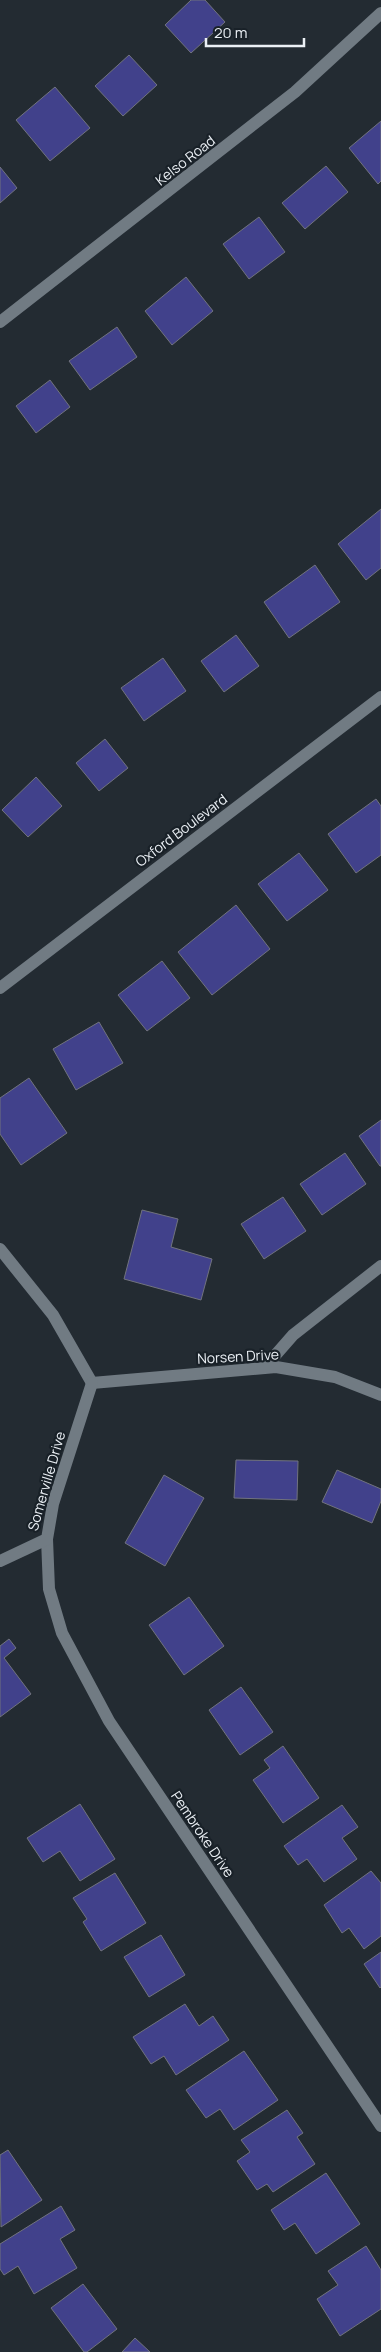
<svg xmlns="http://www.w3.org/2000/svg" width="381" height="2352" font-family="Manrope,sans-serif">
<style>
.building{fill:#41418b;stroke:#71737e}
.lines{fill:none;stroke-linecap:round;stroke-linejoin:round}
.minor{stroke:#717b83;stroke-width:12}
.tertiary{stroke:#717b83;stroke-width:12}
.labels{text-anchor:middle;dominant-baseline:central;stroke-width:4.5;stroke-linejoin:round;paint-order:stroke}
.street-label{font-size:14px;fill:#ebf0f5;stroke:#192128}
</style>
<rect width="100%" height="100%" fill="#232b32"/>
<g class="building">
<path d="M191 0H205L225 22 191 53 165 25Z"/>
<path d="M129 55 157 85 123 116 95 86Z"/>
<path d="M55 87 90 128 50 161 16 120Z"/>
<path d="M381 121V181L378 184 349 148Z"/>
<path d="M326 166 348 192 305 229 282 203Z"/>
<path d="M0 167 17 188 0 203Z"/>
<path d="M259 217 285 252 249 279 223 244Z"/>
<path d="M186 277 213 311 172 345 145 311Z"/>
<path d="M117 327 137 357 90 390 69 361Z"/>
<path d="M50 380 70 407 36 433 16 406Z"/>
<path d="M381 509V568L366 580 338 544Z"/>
<path d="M315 565 340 602 289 638 264 602Z"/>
<path d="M236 635 259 666 224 692 201 661Z"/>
<path d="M163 658 186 691 144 721 121 688Z"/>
<path d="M105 739 128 768 99 791 76 763Z"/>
<path d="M36 777 62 806 28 837 2 810Z"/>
<path d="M376 799 381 806V855L356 873 328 834Z"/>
<path d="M299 853 328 890 287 921 258 884Z"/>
<path d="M236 905 270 949 212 995 178 952Z"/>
<path d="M162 961 190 998 147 1031 118 995Z"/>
<path d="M99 1022 123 1063 76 1090 53 1049Z"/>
<path d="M29 1078 67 1133 21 1165 0 1134V1098Z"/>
<path d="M381 1120V1166H380L359 1136Z"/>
<path d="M345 1153 366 1184 322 1215 300 1184Z"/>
<path d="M283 1197 306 1231 264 1259 241 1224Z"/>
<path d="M142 1210 178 1219 171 1247 212 1259 201 1300 124 1279Z"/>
<path d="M236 1460 298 1461 297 1500 234 1498Z"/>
<path d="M337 1470 381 1489V1501L372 1523 322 1502Z"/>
<path d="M164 1475 204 1498 165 1566 125 1543Z"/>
<path d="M189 1597 224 1646 184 1675 149 1625Z"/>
<path d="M9 1639 16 1648 4 1658 31 1694 0 1717V1646Z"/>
<path d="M241 1687 273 1732 240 1755 209 1710Z"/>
<path d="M283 1746 319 1798 283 1823 253 1780 270 1768 264 1760Z"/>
<path d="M80 1804 115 1859 80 1881 60 1851 43 1862 27 1838Z"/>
<path d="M342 1805 358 1827 342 1838 357 1859 324 1882 307 1859 298 1865 284 1846Z"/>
<path d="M371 1871 381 1883V1936L364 1949 349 1928 342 1933 324 1905Z"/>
<path d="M115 1873 146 1923 101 1951 83 1922 87 1919 73 1898Z"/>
<path d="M161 1935 185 1975 149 1997 124 1957Z"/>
<path d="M381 1952V1987L380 1988 364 1964Z"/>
<path d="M185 2004 199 2026 213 2016 229 2040 176 2075 164 2056 151 2064 133 2037Z"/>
<path d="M244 2051 278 2100 234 2130 220 2109 206 2118 186 2090Z"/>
<path d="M287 2110 303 2133 297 2137 315 2164 273 2192 267 2184 257 2190 237 2161 250 2152 241 2140Z"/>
<path d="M8 2150 42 2200 1 2227 0 2155Z"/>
<path d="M326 2173 360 2224 316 2254 295 2223 284 2230 271 2210Z"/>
<path d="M61 2206 75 2230 60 2239 77 2268 34 2294 18 2266 4 2275 0 2269V2244Z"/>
<path d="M366 2246 381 2270V2309L340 2336 317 2299 338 2285 328 2271Z"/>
<path d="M83 2284 117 2329 87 2352H84L51 2308Z"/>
<path d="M135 2338 150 2352H122Z"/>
</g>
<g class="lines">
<g class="minor">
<path d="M0 988 381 697"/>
<path d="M0 1249 53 1315 92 1383"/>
<path d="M265 1367 293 1335 381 1266"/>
<path d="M92 1383 276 1367 335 1377 381 1395"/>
<path d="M47 1539 49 1589 62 1633 109 1721 381 2126"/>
<path d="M0 1561 47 1539 53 1504 92 1383"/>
</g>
<path class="tertiary" d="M0 322 295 92 381 13"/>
</g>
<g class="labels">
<g class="street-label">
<text transform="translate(185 160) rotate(-38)">Kelso Road</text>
<text transform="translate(181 830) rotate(-37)">Oxford Boulevard</text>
<text transform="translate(238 1356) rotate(-3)">Norsen Drive</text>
<text transform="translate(46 1481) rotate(-74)">Somerville Drive</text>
<text transform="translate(203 1834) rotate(56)">Pembroke Drive</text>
</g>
</g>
<path d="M206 38v8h98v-8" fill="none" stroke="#ebf0f5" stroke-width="2.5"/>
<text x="214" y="38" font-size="15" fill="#ebf0f5" stroke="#192128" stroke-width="4" paint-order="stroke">20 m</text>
</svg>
